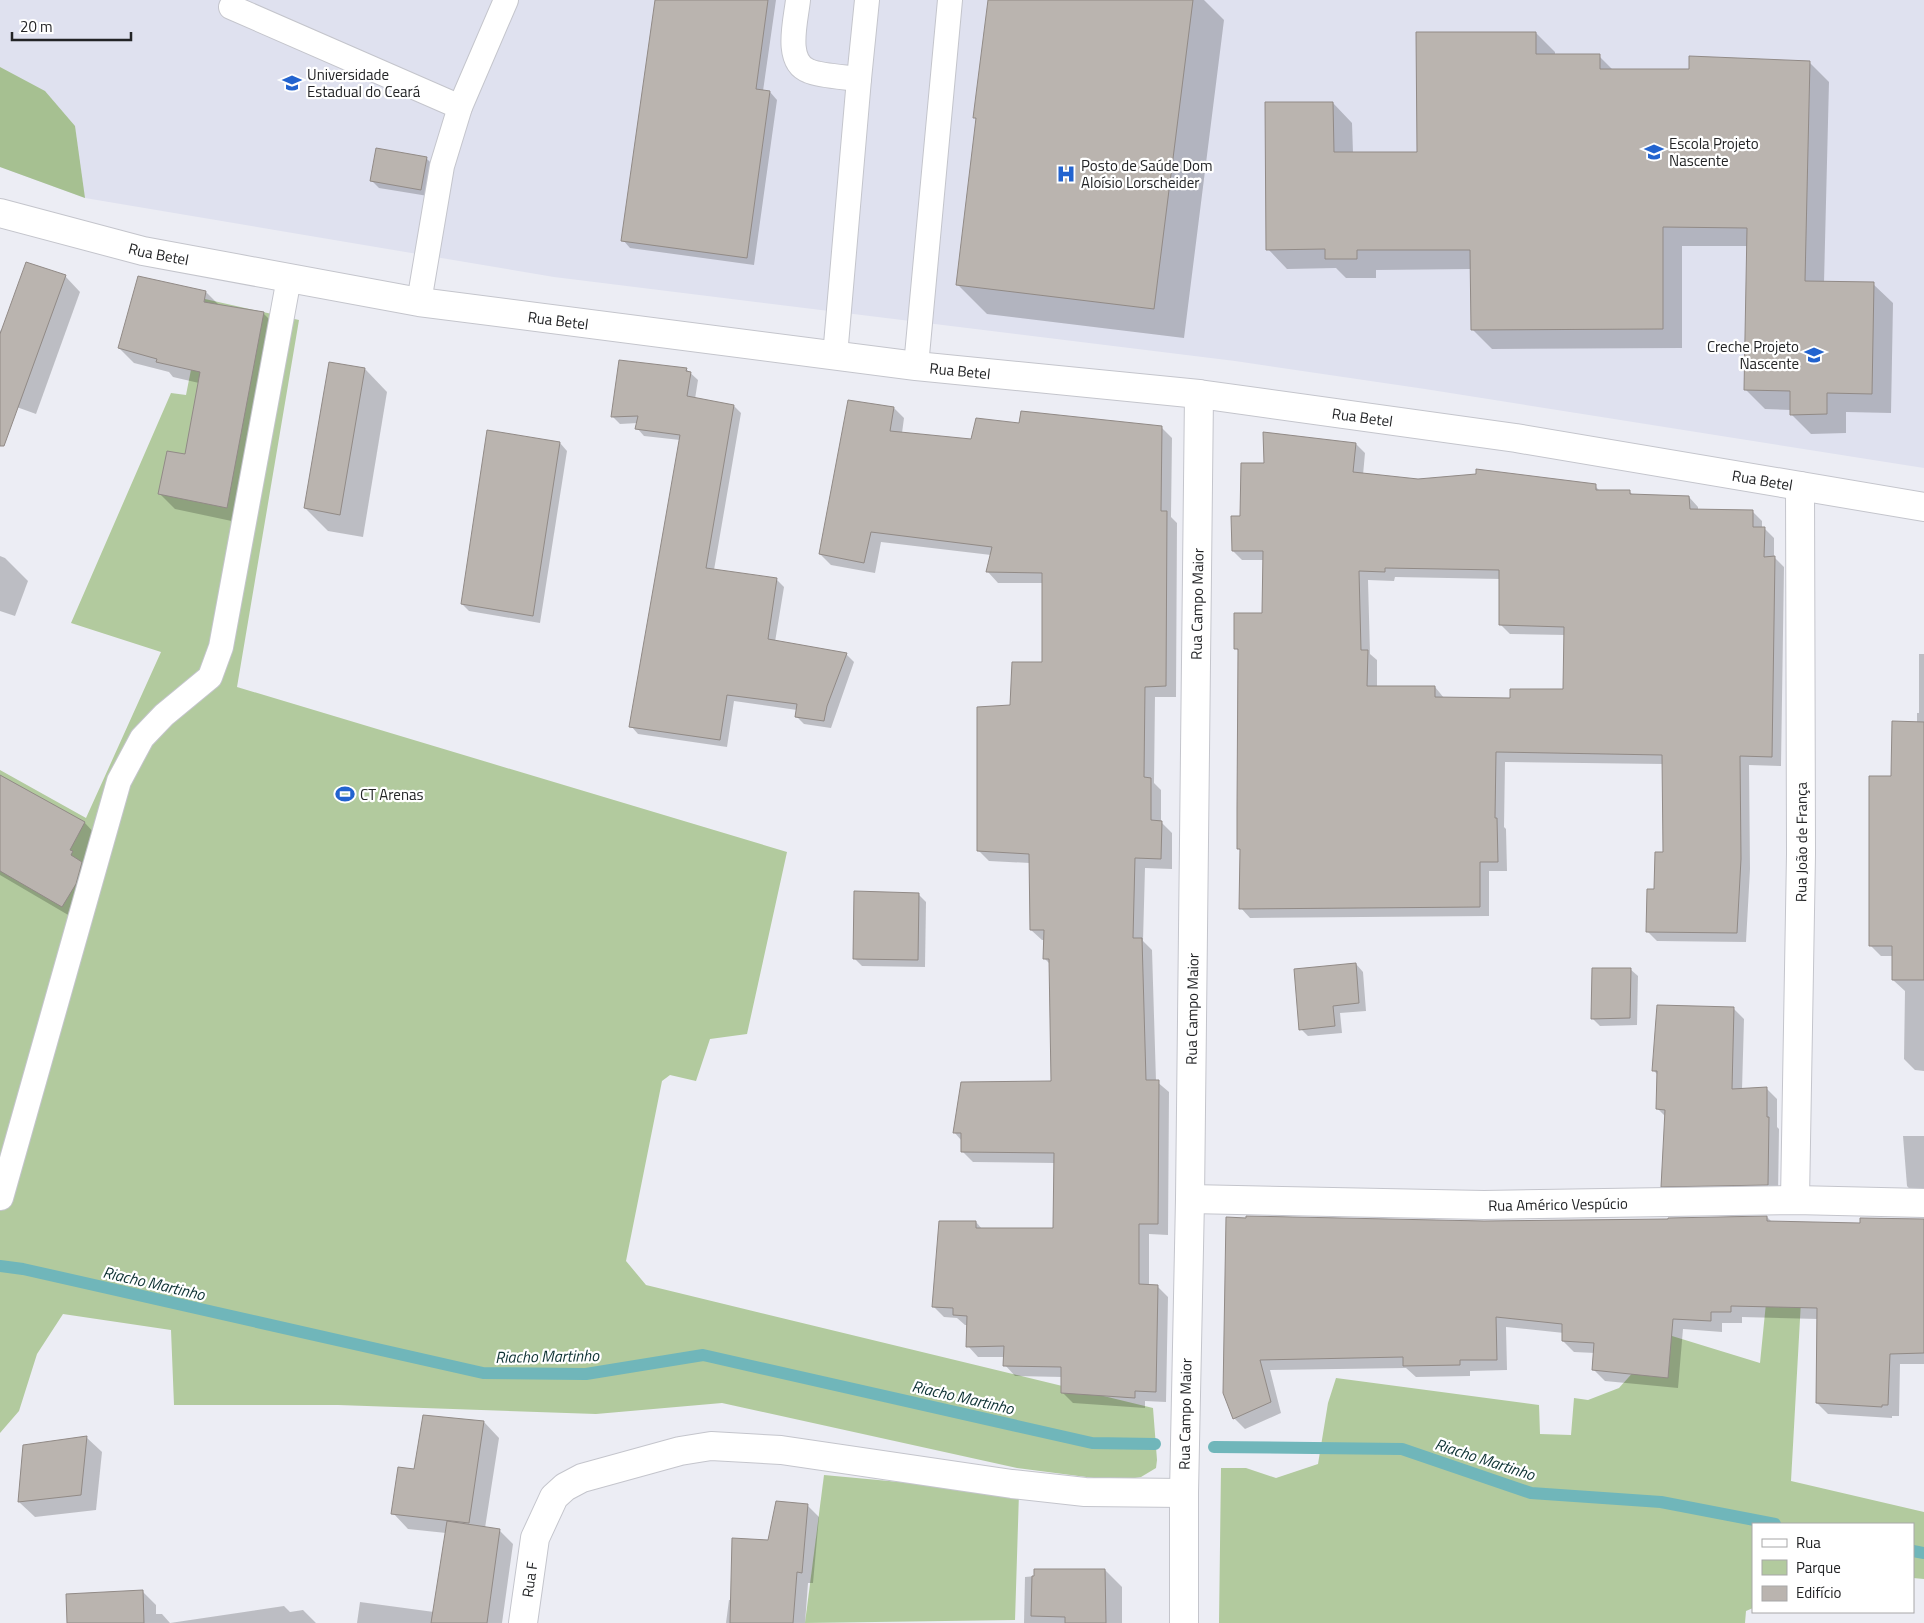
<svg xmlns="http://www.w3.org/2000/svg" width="1924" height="1623" font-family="'Titillium Web',sans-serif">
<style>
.built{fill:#dfe1ef}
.green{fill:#b2ca9e}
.forest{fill:#a6c091}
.shadow{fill:#0003;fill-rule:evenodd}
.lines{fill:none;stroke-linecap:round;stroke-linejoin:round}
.stream{stroke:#70b6ba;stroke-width:12}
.building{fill:#bab4af;stroke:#918a86;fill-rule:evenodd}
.service-casing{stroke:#c4c5cc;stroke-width:26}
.minor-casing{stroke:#c4c5cc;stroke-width:30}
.tertiary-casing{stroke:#c4c5cc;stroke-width:30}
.service{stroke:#fff;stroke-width:24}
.minor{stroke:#fff;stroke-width:28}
.tertiary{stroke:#fff;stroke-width:28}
.labels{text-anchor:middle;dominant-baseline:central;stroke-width:4.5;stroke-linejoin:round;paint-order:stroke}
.poi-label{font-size:15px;fill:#232426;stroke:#fff;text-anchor:start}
.street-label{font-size:15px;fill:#232426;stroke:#fff}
.water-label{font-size:16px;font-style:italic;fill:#0e3234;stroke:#fff}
</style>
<rect width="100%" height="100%" fill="#ecedf4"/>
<path class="built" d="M0 0H1924V468L1425 389 1235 361 554 277 85 198 0 167Z"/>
<g class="green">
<path d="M205 299 299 320 237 687 787 852 747 1034 710 1039 696 1081 670 1075 662 1081 626 1261 646 1285 1153 1408 1157 1460 1156 1468 1141 1477 1117 1481 1017 1468 722 1403 596 1414 338 1405H174L171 1330 63 1314 37 1354 19 1411 0 1433V770L86 818 161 652 71 623 171 393 186 395Z"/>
<path d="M1768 1283H1802L1791 1481 1924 1512V1579L1913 1578V1524H1753V1608L1746 1611 1745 1623H1219L1221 1468H1246L1276 1478 1318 1464 1328 1403 1336 1378 1539 1405 1540 1434 1571 1435 1574 1398 1588 1400 1619 1388 1645 1359 1672 1336 1760 1363Z"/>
<path d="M824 1475 1019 1493 1015 1620 805 1623Z"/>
</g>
<path class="forest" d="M0 67 45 91 75 126 85 198 0 167Z"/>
<g class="shadow">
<path d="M656 0H776L763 91 770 92 777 100 754 265 630 248 623 240Z"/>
<path d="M989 0H1204L1224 20 1184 338 987 314 957 284 977 120 974 117Z"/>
<path d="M1536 33 1555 52V55L1599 56 1614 71H1690L1810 63 1829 82 1824 283 1873 284 1893 303 1891 413 1846 412V433L1811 434 1791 414V410L1765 409 1746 390 1748 246H1682V348L1492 349 1472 329V269L1376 270V278H1346L1336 268 1287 269 1268 249 1333 103 1352 123 1353 153H1418Z"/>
<path d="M426 158 434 166 428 196 379 188 371 180Z"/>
<path d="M65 276 80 292 36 414 0 401V331Z"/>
<path d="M206 292 220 306 263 313 278 328 241 523 175 509 160 494 186 456 199 383 173 377 169 372 134 363 119 348Z"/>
<path d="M365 369 387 392 363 537 328 531 305 508Z"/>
<path d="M686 369 698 380 695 399 734 406 741 413 714 570 776 579 784 587 775 642 846 654 854 662 831 728 804 724 797 717V710L734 701 727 747 638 734 631 726 680 440 644 436 637 428 638 423 620 424 612 416Z"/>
<path d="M894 408 904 418 902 433 972 440 1020 425 1161 427 1172 438 1171 517 1177 523 1176 697H1155L1154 783 1161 790V822L1172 833V869L1145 868 1143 941 1152 950 1156 1081 1169 1092 1168 1235 1149 1234V1286H1157L1168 1297 1166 1402 1145 1401V1408L1073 1403 1062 1392V1377L1015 1376 1005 1365V1357H978L968 1346V1325H965L957 1318 944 1317 933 1306 976 1222 982 1229 1055 1230V1163L973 1162 963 1152 962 1141 954 1132 1053 1082 1051 965 1044 958 1045 940H1042L1031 930 1030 863 989 861 978 850 1012 706 1043 663V583H998L988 572 991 555 881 542 875 573 831 565 820 554Z"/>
<path d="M560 443 567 451 540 623 469 611 462 604Z"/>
<path d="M1356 444 1365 453 1363 475 1418 480 1595 486 1601 492H1630L1634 496 1689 497 1698 507V510L1752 511 1762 521V528H1764L1774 538V557L1784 567 1781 766 1749 765 1750 869 1746 942 1657 941 1647 931 1664 854 1663 764 1505 762 1504 827 1506 829 1507 871H1489V916L1250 918 1241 908V851L1238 848 1239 652 1236 648 1263 614 1264 560H1242L1233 551 1241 517 1265 464ZM1395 577 1500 579V624L1510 634 1566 635 1565 691 1511 699 1444 698 1435 687H1377V660L1370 654 1368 580 1394 581Z"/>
<path d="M0 556 5 558 28 581 15 616 0 611Z"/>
<path d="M1919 654H1924V1071L1915 1070 1904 1059 1905 991 1893 980V956H1881L1870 945 1892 777 1917 723V713H1919Z"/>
<path d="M0 775 85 823 97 836 83 863 85 865 75 919 0 875Z"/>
<path d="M918 894 926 902 925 967 862 966 854 958Z"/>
<path d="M1356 964 1363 972 1366 1011 1340 1013 1342 1033 1308 1036 1301 1029Z"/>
<path d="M1630 969 1638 976 1637 1025 1600 1026 1592 1018Z"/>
<path d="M1734 1009 1744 1019 1742 1090 1767 1089 1777 1099V1127L1779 1129 1778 1195 1673 1196 1663 1186 1666 1117 1657 1108 1658 1075 1653 1070Z"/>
<path d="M1903 1136H1924V1198H1918L1907 1186Z"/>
<path d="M1767 1217 1772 1222 1861 1224 1924 1220V1364H1900L1899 1416H1892V1418L1828 1414 1817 1403 1818 1319 1742 1317V1323H1722V1332L1683 1329 1678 1388 1605 1381 1594 1370 1595 1353 1574 1352 1563 1341 1564 1333 1506 1327 1507 1370 1470 1371V1376L1416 1377 1406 1368 1270 1370 1281 1413 1245 1429 1234 1418 1227 1218 1484 1222 1670 1221Z"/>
<path d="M484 1422 499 1438 485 1528 499 1530 513 1544 502 1623H357L360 1602 434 1612 446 1533 408 1529 393 1513 415 1471Z"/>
<path d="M86 1437 102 1452 96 1510 35 1517 19 1502Z"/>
<path d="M777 1502 808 1506 819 1517 813 1583H808L805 1623H726L729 1600H732L770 1541Z"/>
<path d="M1105 1570 1122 1587V1623H1024L1025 1577Z"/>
<path d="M142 1591 156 1605V1614H162L170 1623 284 1606 290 1612 303 1610 316 1623H68Z"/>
</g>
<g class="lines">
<g class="stream">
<path d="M0 1266 23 1269 483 1373 586 1374 703 1355 1092 1443 1155 1444"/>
<path d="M1214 1447 1402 1449 1531 1493 1661 1502 1775 1524"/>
<path d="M1913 1551 1924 1553"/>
</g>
</g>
<g class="building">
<path d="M655 0H768L756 89 770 91 747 258 621 241Z"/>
<path d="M988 0H1193L1154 309 956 285 976 118H973Z"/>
<path d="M1416 32H1536V54H1600V69H1689V56L1810 61 1805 281 1874 282 1872 394 1827 393V414L1790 415V391L1744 390 1747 228 1663 227V329L1471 330 1470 250H1357V259H1325V249L1266 250 1265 102H1333L1334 152H1417Z"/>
<path d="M376 148 427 157 421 190 370 181Z"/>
<path d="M26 262 66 275 4 446H0V334Z"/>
<path d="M138 276 206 291 204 302 264 312 227 508 158 494 167 451 185 454 200 372 156 362 157 359 118 348Z"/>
<path d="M619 360 687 368 686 371 691 372 687 396 734 405 706 568 777 578 768 639 847 653 827 706 824 721 795 717 797 704 727 695 720 740 629 727 680 435 635 429 638 416 611 417Z"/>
<path d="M329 362 365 368 340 515 304 508Z"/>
<path d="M848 400 894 407 890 431 971 439 976 418 1019 423 1021 411 1162 426 1161 511H1167L1166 686 1145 687 1144 777 1151 778V820L1162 821 1161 859 1135 858 1133 938H1142L1146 1080H1159L1158 1224H1139V1284L1158 1285 1156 1392 1135 1391V1398L1061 1393V1367L1003 1366 1004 1346 966 1347 967 1316 953 1315V1308L932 1307 939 1221H976V1228H1053L1054 1153 961 1152V1133H953L961 1082 1051 1081 1049 959H1043L1044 930H1030L1029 854 977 851V707L1010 705 1012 662H1042V573L986 572 992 547 871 532 864 563 819 554Z"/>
<path d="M487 430 560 442 533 616 461 604Z"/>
<path d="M1263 432 1356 443 1353 472 1418 479 1476 474V469L1596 484V490H1630V494L1689 496 1690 509 1753 510V527H1765L1764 557 1775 556 1772 757 1740 756 1741 859 1737 933 1646 932 1647 889H1654L1655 852H1663L1662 755 1496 752 1495 818H1497L1498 862H1480V907L1239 909 1240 849H1237V809L1238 649H1234V613H1262L1263 551H1232L1231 516H1240L1241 463H1264ZM1385 568 1499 570V625L1564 627 1563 689H1510V698L1435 697V686H1367L1368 650H1361L1359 571 1385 572Z"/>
<path d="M1892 721 1924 722V980H1892V946H1869V776H1891Z"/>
<path d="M0 775 85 822 70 850 73 851 71 855 82 862 76 884 62 907 0 871Z"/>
<path d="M854 891 919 893 918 960 853 959Z"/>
<path d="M1356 963 1359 1003 1333 1006 1335 1026 1299 1030 1294 969Z"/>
<path d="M1592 968H1631L1630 1018 1591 1019Z"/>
<path d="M1657 1005 1734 1007 1732 1089 1767 1087V1117H1769L1768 1185 1661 1187 1665 1110 1656 1109 1657 1071H1652Z"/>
<path d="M1246 1216 1484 1221 1668 1219V1218L1767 1216V1221L1860 1223V1218L1924 1219V1353L1890 1354 1888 1405H1882V1407L1816 1403 1817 1308 1731 1306V1312H1711V1321L1673 1319 1668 1378 1592 1370 1594 1343 1562 1341V1324L1496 1317 1497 1360H1460V1365L1403 1366V1357L1260 1360 1271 1402 1233 1419 1223 1393 1226 1217 1246 1218Z"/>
<path d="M423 1415 484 1421 469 1523 391 1514 398 1467 414 1469Z"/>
<path d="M87 1436 81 1495 18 1502 23 1445Z"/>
<path d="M776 1501 808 1504 802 1573 797 1572 793 1623H730L732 1538 768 1540Z"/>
<path d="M447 1521 500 1529 487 1623H431Z"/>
<path d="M1034 1569H1105L1106 1623H1065V1617L1031 1616 1032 1576H1034Z"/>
<path d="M143 1590 144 1623H67L66 1594Z"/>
</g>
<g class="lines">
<g class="service-casing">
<g id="service">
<path d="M798 0C796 20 784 62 809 71 820 76 845 77 859 79"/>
<path d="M231 7 460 107"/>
<path d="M419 302 442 166 460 107 506 0"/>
<path d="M835 356 859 79 867 0"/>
<path d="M916 366 950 0"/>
<path d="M0 1198H1L119 781 142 738 164 715 210 677 221 647 289 278"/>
</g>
</g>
<g class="minor-casing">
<g id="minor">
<path id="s1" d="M1199 394 1516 438 1924 507"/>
<path id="s2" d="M1190 1199 1484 1205 1795 1200 1924 1203"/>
<path id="s3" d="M1795 1200 1801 854 1800 486"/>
<path id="s4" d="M523 1623 535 1538 554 1497 565 1487 582 1478 680 1451 711 1446 781 1450 1012 1484 1085 1492 1184 1493"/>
</g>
</g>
<g class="tertiary-casing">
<g id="tertiary">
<path id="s5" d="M0 213 143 251 419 302 916 366 1199 394 1190 1199 1184 1493V1623"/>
</g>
</g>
<use href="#service" class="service"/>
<use href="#minor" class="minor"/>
<use href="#tertiary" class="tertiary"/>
</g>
<defs>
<g id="university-bare" transform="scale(1.5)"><path d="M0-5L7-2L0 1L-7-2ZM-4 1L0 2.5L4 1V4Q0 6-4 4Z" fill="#2263cf" stroke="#fff" stroke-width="2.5" paint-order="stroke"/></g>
<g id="school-bare" transform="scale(1.5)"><path d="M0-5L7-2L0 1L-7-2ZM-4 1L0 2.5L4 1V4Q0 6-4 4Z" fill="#2263cf" stroke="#fff" stroke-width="2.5" paint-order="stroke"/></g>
<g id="hospital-bare" transform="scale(1.5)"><path d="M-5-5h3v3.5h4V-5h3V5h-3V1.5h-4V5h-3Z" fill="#2263cf" stroke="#fff" stroke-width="2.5" paint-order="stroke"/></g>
<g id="stadium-bare" transform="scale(1.5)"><path d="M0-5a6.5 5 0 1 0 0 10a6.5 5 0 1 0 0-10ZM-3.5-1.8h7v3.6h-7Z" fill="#2263cf" stroke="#fff" stroke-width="2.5" paint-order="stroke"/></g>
</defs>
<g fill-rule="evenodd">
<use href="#university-bare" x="292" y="83"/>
<use href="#school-bare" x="1654" y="152"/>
<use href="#hospital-bare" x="1066" y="174"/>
<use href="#school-bare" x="1814" y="355"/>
<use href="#stadium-bare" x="345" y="794"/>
</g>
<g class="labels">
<g class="poi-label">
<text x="307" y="74">Universidade<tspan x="307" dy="17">Estadual do Ceará</tspan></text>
<text x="1669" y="143">Escola Projeto<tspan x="1669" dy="17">Nascente</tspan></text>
<text x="1081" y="165">Posto de Saúde Dom<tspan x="1081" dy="17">Aloísio Lorscheider</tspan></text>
<text x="1799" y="346" text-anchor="end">Creche Projeto<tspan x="1799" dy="17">Nascente</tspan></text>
<text x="360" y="794">CT Arenas</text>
</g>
<g class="street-label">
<text stroke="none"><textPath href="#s5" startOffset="164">Rua Betel</textPath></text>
<text stroke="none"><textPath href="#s5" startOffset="569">Rua Betel</textPath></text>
<text stroke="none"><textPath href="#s5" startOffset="974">Rua Betel</textPath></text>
<text stroke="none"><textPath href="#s1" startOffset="165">Rua Betel</textPath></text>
<text stroke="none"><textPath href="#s1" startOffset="570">Rua Betel</textPath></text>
<text transform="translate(1197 604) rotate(-89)">Rua Campo Maior</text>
<text stroke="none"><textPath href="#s3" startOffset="358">Rua João de França</textPath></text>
<text transform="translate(1192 1009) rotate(-89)">Rua Campo Maior</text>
<text stroke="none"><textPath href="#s2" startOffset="368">Rua Américo Vespúcio</textPath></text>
<text transform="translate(1185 1414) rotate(-89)">Rua Campo Maior</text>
<text stroke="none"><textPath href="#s4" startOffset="44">Rua F</textPath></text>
</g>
<g class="water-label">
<text transform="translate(154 1283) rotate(13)">Riacho Martinho</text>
<text transform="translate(547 1356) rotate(-1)">Riacho Martinho</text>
<text transform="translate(963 1397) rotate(13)">Riacho Martinho</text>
<text transform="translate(1485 1459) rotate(18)">Riacho Martinho</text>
</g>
</g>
<rect x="1752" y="1523" width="162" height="90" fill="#ffffff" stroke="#a7a7a8"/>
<rect x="1762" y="1539" width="25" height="8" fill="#ffffff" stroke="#a7a7a8"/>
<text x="1796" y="1548" font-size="15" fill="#232426">Rua</text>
<rect x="1762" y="1560" width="25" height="15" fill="#b2ca9e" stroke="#a7a7a8"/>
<text x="1796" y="1573" font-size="15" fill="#232426">Parque</text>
<rect x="1762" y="1586" width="25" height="15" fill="#bab4af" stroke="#a7a7a8"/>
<text x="1796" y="1598" font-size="15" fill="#232426">Edifício</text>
<path d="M12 32v8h119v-8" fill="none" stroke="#232426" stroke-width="2.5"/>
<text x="20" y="32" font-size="15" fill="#232426" stroke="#ffffff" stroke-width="4" paint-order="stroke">20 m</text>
</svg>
